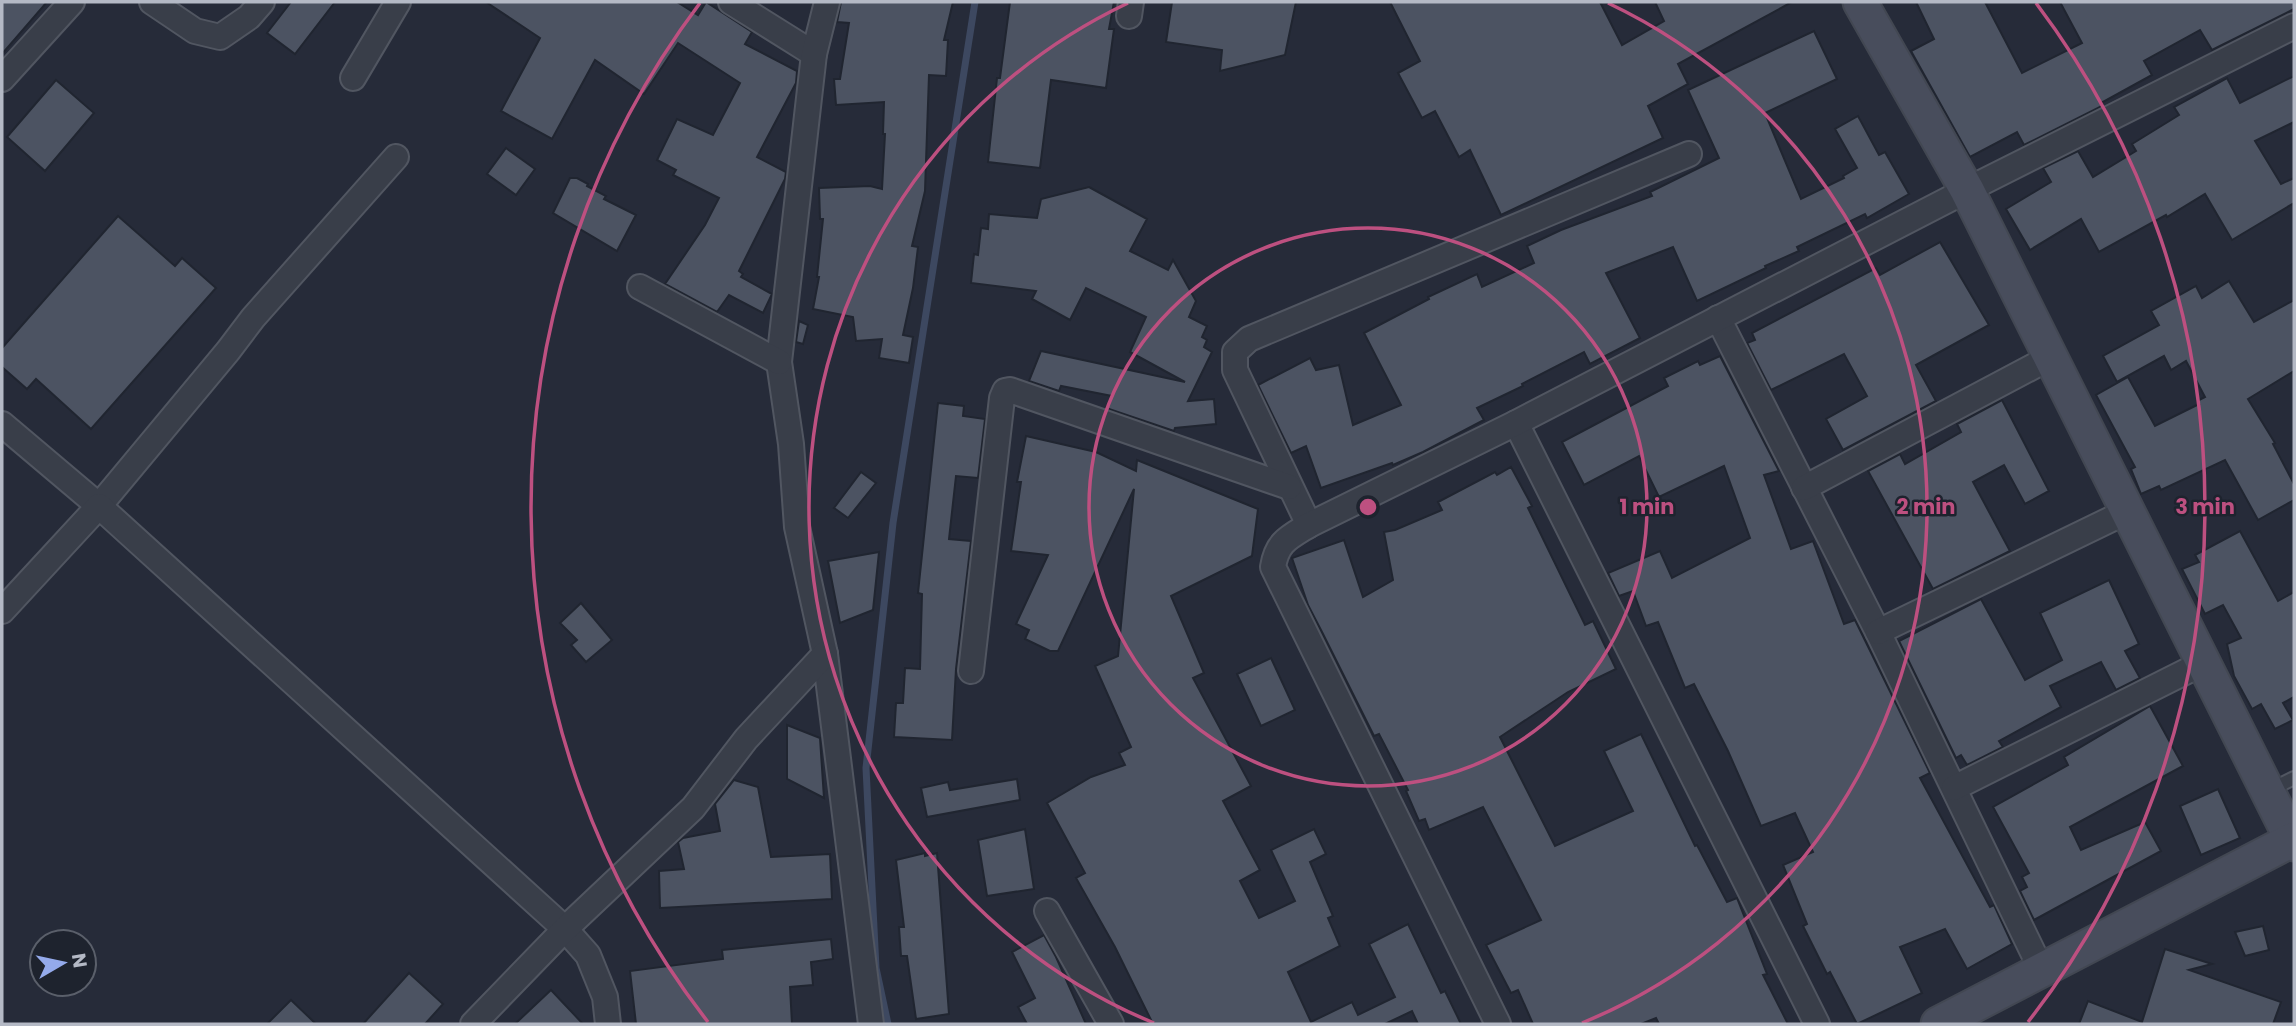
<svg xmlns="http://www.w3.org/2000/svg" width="2296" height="1026" font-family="Poppins,sans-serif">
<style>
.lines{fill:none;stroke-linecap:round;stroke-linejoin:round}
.stream{stroke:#3d4860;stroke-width:7}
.building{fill:#4c5362;stroke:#202530;stroke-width:2}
.lane-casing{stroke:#515661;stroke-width:16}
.street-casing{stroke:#515661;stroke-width:28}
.secondary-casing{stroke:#424752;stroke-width:37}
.lane{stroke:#393e49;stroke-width:12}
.street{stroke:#393e49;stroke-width:24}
.secondary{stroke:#484d5c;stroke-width:33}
.ring{fill:none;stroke:#bd5080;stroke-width:3.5}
.centre{fill:#bd5080;stroke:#1e232e;stroke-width:3.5}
.ring-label{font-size:21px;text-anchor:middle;font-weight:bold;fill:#bd5080;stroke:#1e232e;stroke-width:5;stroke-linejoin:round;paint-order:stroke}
</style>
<rect width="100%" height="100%" fill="#262b39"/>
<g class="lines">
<path class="stream" d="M888 1024 876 968 866 768 893 523 975 2"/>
</g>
<g class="building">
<path d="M2 2H47L2 54Z"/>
<path d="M291 2H335L295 54 267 33Z"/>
<path d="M486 2H677L698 15 706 2 752 32 745 44 797 71 796 83 757 157 786 172 785 179 739 271 743 274 741 277 772 294 763 313 729 295 717 312 665 284 705 225 719 198 673 175 676 170 657 160 677 119 713 135 740 83 678 43 644 94 595 60 552 139 501 111 540 38Z"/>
<path d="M841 2H953L944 40H948L946 76 929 75 925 191 912 246 918 247 913 288 903 335 913 337 909 363 879 358 882 339 856 341 853 317 813 309 819 277H817L823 219H820L819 188 870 186 882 189 885 134H883L884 102 836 105 834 79H840L849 23 837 22Z"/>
<path d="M1010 2H1114L1109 29H1114L1106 88 1051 80 1040 168 988 162 997 78H1000Z"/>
<path d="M1172 2H1296L1285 55 1220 71 1222 50 1166 42Z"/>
<path d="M1390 2H1600L1622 45 1664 21 1655 2H1792L1678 64 1688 84 1648 106 1663 138 1501 215 1470 150 1459 157 1435 111 1422 118 1398 73 1420 61Z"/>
<path d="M1916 2H1985L2022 73 2082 43 2060 2H2294V9L2212 50 2200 30 2144 61 2152 75 2101 103 2102 106 2024 145 2017 132 1970 157 1911 51 1934 39Z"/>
<path d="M1814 31 1837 79 1765 113 1801 199 1844 178 1843 176 1857 168 1835 129 1858 116 1879 155 1885 152 1909 194 1867 218 1865 214 1797 247 1799 251 1765 266 1766 268 1697 301 1673 247 1606 273 1640 338 1590 364 1584 352 1522 384 1523 386 1477 408 1484 420 1423 452 1393 465 1392 463 1321 488 1306 446 1291 453 1258 385 1310 358 1316 370 1339 365 1353 425 1401 405 1364 333 1429 299 1428 297 1477 274 1482 287 1534 263 1527 246 1561 230 1652 196 1650 192 1719 158 1688 90Z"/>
<path d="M2294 76V122L2255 141 2281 184 2294 178V203L2232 240 2205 194 2167 217 2166 215 2099 252 2081 219 2030 250 2006 209 2051 182 2043 168 2078 151 2093 177 2136 151 2132 144 2179 115 2174 107 2227 78 2240 103Z"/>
<path d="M56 80 94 113 45 171 7 137Z"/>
<path d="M506 148 535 169 516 195 487 174Z"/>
<path d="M570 178H577L588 184 587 186 606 196 604 199 636 215 617 251 553 213Z"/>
<path d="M1089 187 1147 219 1130 251 1168 270 1173 260 1196 301 1189 317 1207 326 1202 337 1207 340 1204 347 1212 352 1188 401 1214 399 1216 424 1175 428 1174 431 1106 408 1112 396 1061 386 1059 391 1029 381 1041 351 1185 382 1130 352 1146 317 1086 288 1070 320 1032 299 1036 291 971 283 974 254 978 255 981 228 988 229 989 214 1037 218 1041 199Z"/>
<path d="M118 216 175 266 182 258 216 288 91 429 36 379 27 389 2 367V348Z"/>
<path d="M1940 242 1989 325 1916 365 1936 401 1843 450 1826 419 1867 396 1844 354 1771 390 1747 343 1755 340 1752 333 1876 268 1880 275Z"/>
<path d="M2229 281 2254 322 2294 300V371L2248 399 2275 443 2273 444 2294 484V500L2258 520 2225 460 2161 490 2159 486 2141 494 2131 469 2135 467 2096 395 2128 377 2155 426 2199 404 2197 401 2205 397 2186 361 2171 370 2164 356 2117 382 2103 356 2159 325 2151 311 2196 286 2202 298Z"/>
<path d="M799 321 808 325 803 344 796 342Z"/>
<path d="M1720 356 1779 471 1764 475 1791 549 1813 541 1844 624 1855 620 1930 773 1920 778 1990 907 1994 905 2012 944 1967 969 1945 929 1900 947 1922 993 1857 1024 1830 972 1827 974 1803 926 1807 924 1783 865 1813 852 1795 813 1761 826 1728 751 1694 684 1685 688 1658 622 1646 626 1633 591 1619 596 1608 573 1660 551 1672 578 1750 538 1724 466 1659 497 1639 456 1584 485 1562 442 1668 386 1664 378 1698 361 1700 365Z"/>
<path d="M2002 400 2049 491 2025 504 2004 465 1973 482 2010 551 1933 589 1868 471 1900 454 1905 464 1961 432 1957 424Z"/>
<path d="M938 403 964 406 963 416 985 419 978 478 956 476 949 539 971 541 956 669 952 740 894 737 896 703H903L905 668 920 669 922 594 918 593Z"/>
<path d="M1026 436 1096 452 1136 471 1137 460 1258 509 1252 556 1171 596 1204 673 1193 678 1251 786 1223 801 1260 870 1240 881 1259 918 1295 901 1271 850 1314 829 1326 854 1310 862 1333 916 1328 918 1340 946 1288 972 1311 1022 1352 1002 1358 1015 1395 997 1369 944 1408 924 1441 993 1445 991 1461 1024H1418L1412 1011 1385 1024H1153L1115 947 1076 878 1085 873 1047 803 1091 777 1125 765 1119 753 1131 747 1095 666 1118 656 1134 489 1058 651H1050L1025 639 1029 630 1016 624 1048 555 1011 551 1021 482H1017Z"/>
<path d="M1511 467 1532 506 1528 508 1585 625 1593 621 1616 669 1568 692 1500 737 1555 846 1633 811 1604 751 1641 734 1695 846 1697 845 1727 902 1737 898 1767 974 1763 975 1788 1024H1659L1656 1018 1641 1024H1533L1518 990 1511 993 1486 945 1541 920 1483 807 1429 830 1425 819 1419 821 1406 791 1408 790 1379 734 1374 736 1322 632 1308 605 1292 558 1344 540 1363 597 1393 580 1384 532 1395 530 1442 510 1438 502 1495 472 1497 475Z"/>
<path d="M861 472 876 483 848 518 834 508Z"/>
<path d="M2240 531 2278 601 2294 592V697L2283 703 2293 720 2275 729 2261 704 2252 709 2234 676 2227 644 2241 638 2223 605 2205 614 2182 569 2199 562 2195 555Z"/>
<path d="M879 552 873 610 840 623 828 561Z"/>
<path d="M2109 580 2139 644 2125 651 2140 678 2116 690 2101 662 2050 686 2061 707 1999 741 2003 747 1967 765 1961 755 1956 758 1899 641 1981 599 2025 680 2062 660 2040 613Z"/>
<path d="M581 603 612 640 586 662 571 645 577 640 560 623Z"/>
<path d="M1271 658 1295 710 1261 726 1237 674Z"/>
<path d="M2150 706 2183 766 2070 827 2081 850 2145 822 2161 851 2034 920 2020 891 2027 887 2022 877 2029 873 1993 807 2068 765 2064 757Z"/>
<path d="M787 725 820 738 824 798 787 779Z"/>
<path d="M1017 779 1020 800 927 817 921 788 948 782 950 790Z"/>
<path d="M734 780 758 787 771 857 830 854 832 899 660 908 659 871 684 869 678 842 683 838 720 831 715 804Z"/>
<path d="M2218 789 2240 838 2201 855 2180 806Z"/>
<path d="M1025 829 1034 889 987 896 978 840Z"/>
<path d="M925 853V856L937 853 949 1014 916 1019 907 956H901L899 927H904L896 860Z"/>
<path d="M2263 926 2269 950 2245 956 2235 932Z"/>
<path d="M1044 935 1056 957 1086 1024H1027L1018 1007 1035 998 1012 952Z"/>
<path d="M831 939 833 959 811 962 813 985 790 987 792 1024H636L630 971 723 959 722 950Z"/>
<path d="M2165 949 2212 964 2189 970 2281 1002 2273 1024H2079L2088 1001 2142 1022Z"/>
<path d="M409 973 443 1004 425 1024H363Z"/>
<path d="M551 990 583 1024H515Z"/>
<path d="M291 1000 316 1024H267Z"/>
</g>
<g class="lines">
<g class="lane-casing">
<path id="lane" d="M2268 791 2294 778"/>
</g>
<g class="street-casing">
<g id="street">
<path d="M152 2 195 31 220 37 249 17 262 2"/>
<path d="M731 2 814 54"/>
<path d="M827 2 814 54 779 362 791 444 797 527 825 654 871 1024"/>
<path d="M1129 16 1131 2"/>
<path d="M353 78 398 2"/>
<path d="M2 79 72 2"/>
<path d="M640 287 779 362"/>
<path d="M1718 318 1878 632 2042 971"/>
<path d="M1516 423 1817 1024"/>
<path d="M2 424 99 506 228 351 253 318 396 157"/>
<path d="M1804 488 2051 357"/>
<path d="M1309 525 1235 370V352L1249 339 1689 154"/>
<path d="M2 611 99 506 565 929 588 955 605 997 608 1024"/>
<path d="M1878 632 2128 511"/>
<path d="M971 671 1002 398 1005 391 1010 390 1289 487"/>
<path d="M1954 788 2205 662"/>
<path d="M1047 911 1111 1024"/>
<path d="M473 1024 565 929 693 808 746 739 825 654"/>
<path d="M1498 1024 1273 567C1277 542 1288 538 1309 525L1516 423 1967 190 2294 26"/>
</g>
</g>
<g class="secondary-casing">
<g id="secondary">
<path d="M1860 2 1967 190 2294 844"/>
<path d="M1938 1024 2292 840"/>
</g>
</g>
<use href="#lane" class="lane"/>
<use href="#street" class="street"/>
<use href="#secondary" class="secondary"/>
</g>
<g class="ring">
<circle cx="1368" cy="507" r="279"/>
<path d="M1154 1023A558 558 0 0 1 1128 3M1608 3A558 558 0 0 1 1582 1023"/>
<path d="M708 1022A837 837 0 0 1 700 3M2036 3A837 837 0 0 1 2028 1022"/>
</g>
<circle cx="1368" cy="507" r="10" class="centre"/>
<g class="ring-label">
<text x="1647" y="514">1 min</text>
<text x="1926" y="514">2 min</text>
<text x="2205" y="514">3 min</text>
</g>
<rect width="2296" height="1026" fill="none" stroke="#b4b9c5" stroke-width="7"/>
<g transform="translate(63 963) rotate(81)"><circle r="33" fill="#1e232e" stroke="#5a5f6a" stroke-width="2"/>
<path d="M0-5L12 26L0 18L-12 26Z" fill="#94aaeb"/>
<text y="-10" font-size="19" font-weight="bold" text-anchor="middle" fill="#b4b9c5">N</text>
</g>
</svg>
